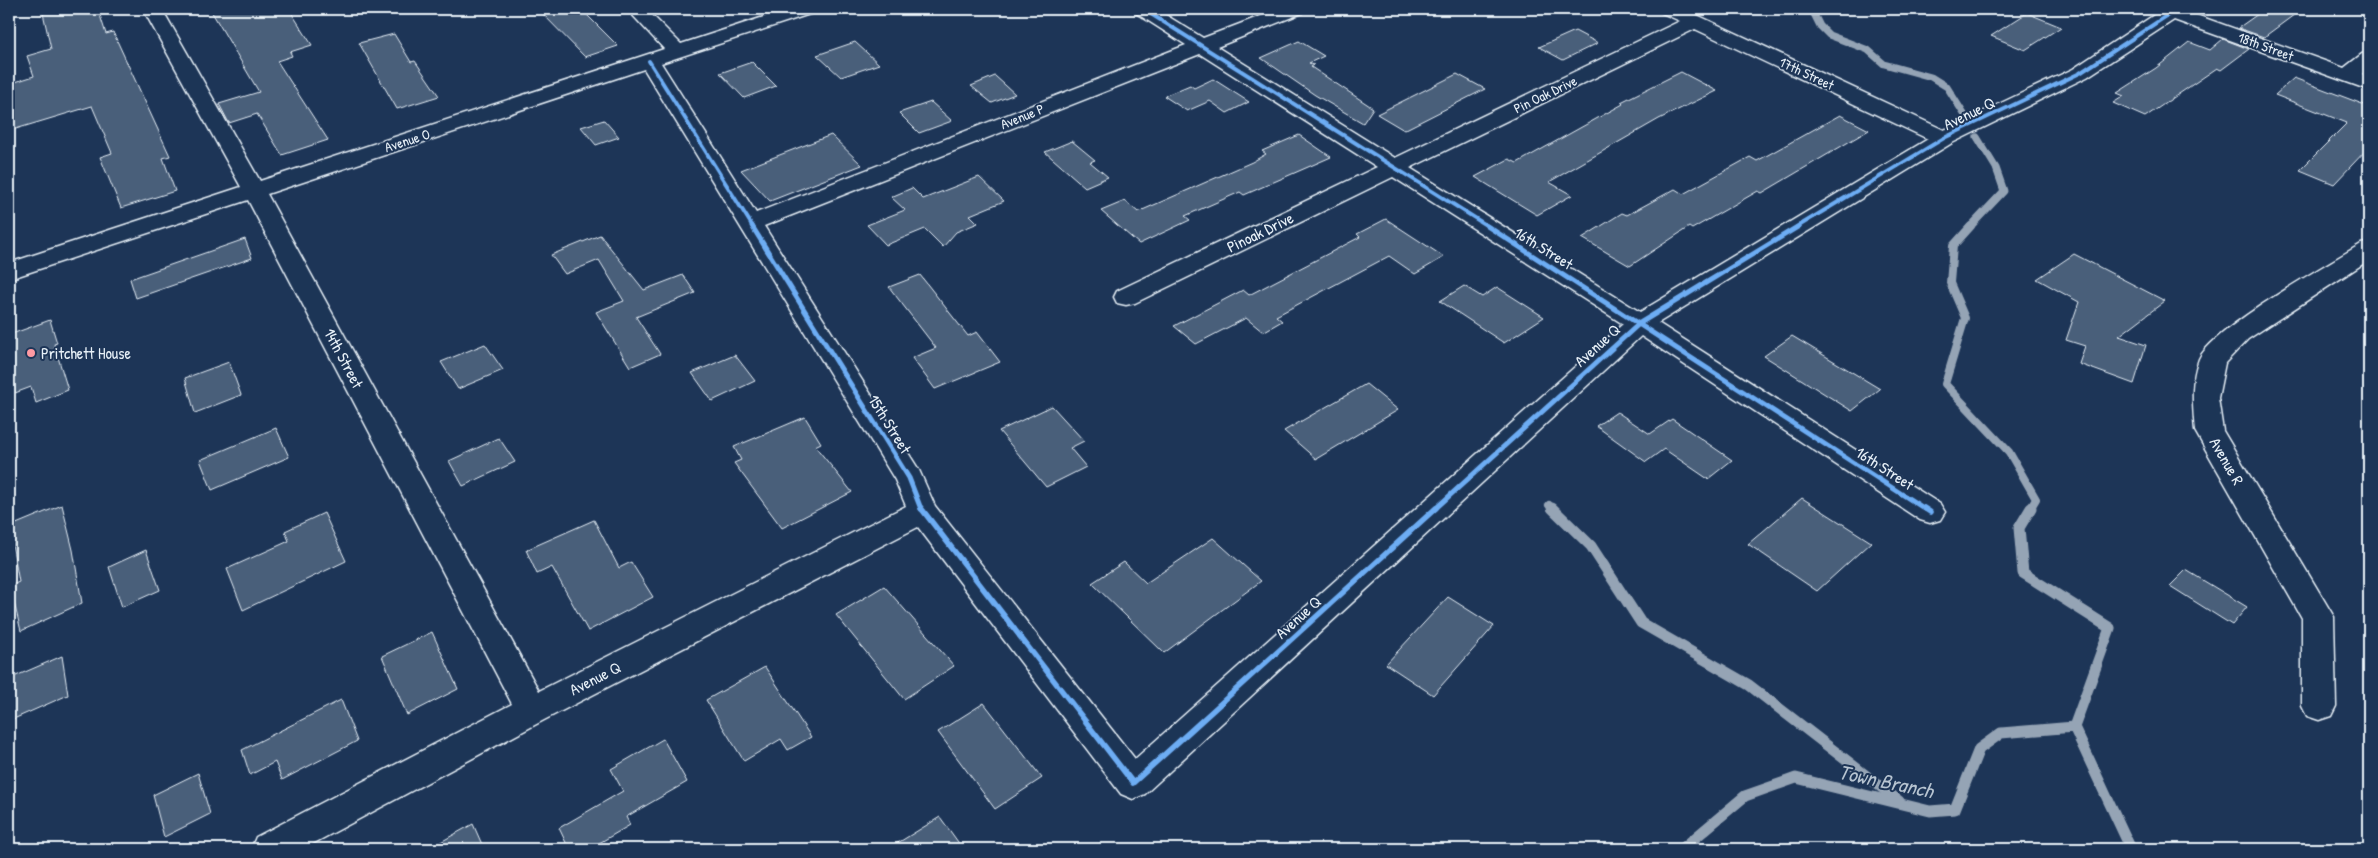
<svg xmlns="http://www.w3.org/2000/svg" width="2378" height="858" font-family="'Patrick Hand',sans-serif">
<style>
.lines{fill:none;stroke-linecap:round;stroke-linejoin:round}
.stream-far2{stroke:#95a4b5;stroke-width:7}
.stream-far1{stroke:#95a4b5;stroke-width:8}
.stream{stroke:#95a4b5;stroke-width:11}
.building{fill:#495e7a;stroke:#e8f1f8}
.minor-casing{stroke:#e8f1f8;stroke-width:3}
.minor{fill:#1d3557;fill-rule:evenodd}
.cycleway-far2-casing{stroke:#1d3557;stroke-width:6}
.cycleway-far1-casing{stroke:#1d3557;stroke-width:8}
.cycleway-casing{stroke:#1d3557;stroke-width:9}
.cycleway-far2{stroke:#6dadf4;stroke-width:4}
.cycleway-far1{stroke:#6dadf4;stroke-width:5}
.cycleway{stroke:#6dadf4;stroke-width:5.5}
.poi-dot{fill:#ff9aa2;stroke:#1d3557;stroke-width:2}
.labels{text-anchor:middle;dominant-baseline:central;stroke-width:4;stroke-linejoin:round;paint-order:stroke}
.far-street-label{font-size:14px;fill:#e8f1f8;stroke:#1d3557}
.street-label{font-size:16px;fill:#e8f1f8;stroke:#1d3557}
.poi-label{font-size:16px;fill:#e8f1f8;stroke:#1d3557;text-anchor:start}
.near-water-label{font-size:21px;font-style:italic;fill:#b7c4d1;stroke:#1d3557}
</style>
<rect width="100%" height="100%" fill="#1d3557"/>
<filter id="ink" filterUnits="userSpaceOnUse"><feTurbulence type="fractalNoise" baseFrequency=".02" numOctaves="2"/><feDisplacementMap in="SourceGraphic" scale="10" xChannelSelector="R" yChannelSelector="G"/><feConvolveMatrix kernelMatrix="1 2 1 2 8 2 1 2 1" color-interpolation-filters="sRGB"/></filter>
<g filter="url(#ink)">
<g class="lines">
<g class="stream-far2">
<path d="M1814 9 1813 12 1820 26 1829 35 1868 50 1884 64 1931 77 1947 87 1964 114"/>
<path d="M1970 227 2004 191 1996 168 1977 137"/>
</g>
<g class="stream-far1">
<path d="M1971 226 1953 246 1950 283 1965 318 1945 384 2009 452 2036 499 2030 509"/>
<path d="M1549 505 1553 509"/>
</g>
<g class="stream">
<path d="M1552 508 1591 546 1641 623 1749 685 1899 801"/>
<path d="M2031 508 2019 528 2023 573 2110 628 2074 727"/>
<path d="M1682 849 1745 796 1796 778 1930 811 1955 809 1979 749 2001 733 2074 727 2131 849"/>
</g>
</g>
<g class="building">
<path d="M60 9H98L106 34 113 32 170 156 163 158 175 191 121 208 100 157 112 153 92 106 9 131V84L34 76 27 56 51 49 43 13Z"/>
<path d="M210 9H289L312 45 290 52 292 56 277 61 328 140 282 155 257 114 229 123 219 104 259 92Z"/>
<path d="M538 9H581L618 46 585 57Z"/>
<path d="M2265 9H2302L2264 37 2238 28Z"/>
<path d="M2027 13 2061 27 2025 50 1991 36Z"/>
<path d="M1575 31 1598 43 1563 60 1539 47Z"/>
<path d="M394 34 411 62 415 61 439 96 397 109 359 43Z"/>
<path d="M2223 39 2249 49 2221 70 2217 68 2145 117 2113 103 2124 96 2117 93 2156 68 2189 42 2210 50Z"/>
<path d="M1299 41 1324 56 1309 63 1314 65 1311 67 1373 108 1363 123 1315 95 1261 58Z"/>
<path d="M855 42 879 64 841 77 817 55Z"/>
<path d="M752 62 776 86 744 98 720 73Z"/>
<path d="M1681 72 1717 91 1659 119 1549 182 1572 195 1537 215 1475 177 1509 159 1517 163 1623 104 1621 102Z"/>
<path d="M1457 74 1485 89 1404 130 1377 114Z"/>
<path d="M995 76 1015 94 992 103 971 86Z"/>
<path d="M2294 78 2365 105 2369 101V147L2334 184 2300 170 2347 123 2275 95Z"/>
<path d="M1213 79 1249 102 1227 113 1210 101 1187 111 1164 96 1190 85 1194 88Z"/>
<path d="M931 102 952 121 919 133 899 113Z"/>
<path d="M1840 115 1869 130 1762 193 1758 191 1692 229 1689 227 1630 266 1582 238 1622 213 1627 215 1675 189 1683 194 1750 157 1757 161Z"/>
<path d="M604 120 619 137 596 145 581 127Z"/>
<path d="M831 135 862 165 770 201 741 170Z"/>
<path d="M1299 135 1331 157 1244 195 1240 192 1185 216 1190 220 1139 244 1101 211 1125 201 1138 212 1252 162 1266 154 1262 151Z"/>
<path d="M1072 141 1095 160 1090 162 1108 177 1085 187 1045 152Z"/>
<path d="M979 177 1004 201 970 215 978 223 956 232 943 247 925 229 886 245 867 225 905 210 891 197 912 188 923 199Z"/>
<path d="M1386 219 1444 257 1415 274 1389 256 1276 316 1282 321 1263 332 1246 318 1196 344 1174 326 1243 290 1249 295 1360 237 1357 234Z"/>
<path d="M600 235 644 290 683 275 695 293 636 317 660 354 630 367 596 312 624 301 599 260 565 274 551 255Z"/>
<path d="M245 239 252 258 136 298 130 279Z"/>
<path d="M2074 254 2165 301 2119 336 2146 345 2134 384 2079 364 2085 346 2066 340 2079 302 2037 279Z"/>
<path d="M920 275 968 336 977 332 1000 362 935 389 912 358 936 348 889 287Z"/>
<path d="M1464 286 1482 297 1497 287 1544 317 1504 343 1440 301Z"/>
<path d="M50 320 57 343 54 344 68 390 36 403 31 387 15 393 9 370V335Z"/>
<path d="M1792 336 1880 389 1852 411 1764 356Z"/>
<path d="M485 344 503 370 458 389 441 362Z"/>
<path d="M735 355 755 381 712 401 692 373Z"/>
<path d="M229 362 241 395 195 413 185 378Z"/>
<path d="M1366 384 1398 410 1316 459 1284 431Z"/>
<path d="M1052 406 1084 441 1070 448 1086 467 1046 487 999 431Z"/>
<path d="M1617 412 1650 434 1672 419 1732 460 1708 479 1664 449 1646 462 1596 426Z"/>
<path d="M805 417 821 443 815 446 852 492 782 528 734 463 741 460 734 447Z"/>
<path d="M276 428 289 457 212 490 200 460Z"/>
<path d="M499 438 515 462 463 486 449 461Z"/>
<path d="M1802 498 1871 542 1817 591 1748 544Z"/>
<path d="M62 505 73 550 82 603 21 631 10 586 19 582 9 527Z"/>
<path d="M324 513 346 561 243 610 227 569 289 541 285 531Z"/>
<path d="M594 520 619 568 631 562 653 597 588 631 552 567 537 574 526 550Z"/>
<path d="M1213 538 1261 581 1164 653 1092 583 1124 562 1146 583Z"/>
<path d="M146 550 160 590 122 607 109 567Z"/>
<path d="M2186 570 2247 607 2232 625 2170 586Z"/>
<path d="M884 586 954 666 904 699 836 615Z"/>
<path d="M1448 597 1494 626 1433 695 1386 664Z"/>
<path d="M432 632 458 689 407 715 382 656Z"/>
<path d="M62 656 68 695 9 721V679Z"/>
<path d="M765 667 811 737 788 750 781 739 744 761 706 700Z"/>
<path d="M341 700 357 741 282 780 275 762 250 775 242 750Z"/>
<path d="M984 703 1042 778 995 809 938 732Z"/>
<path d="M663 739 687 782 626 817 630 825 589 849H569L559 828 623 791 611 769Z"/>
<path d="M198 773 210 814 164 837 153 795Z"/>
<path d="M940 817 963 849H888Z"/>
<path d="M473 824 484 849H428Z"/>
</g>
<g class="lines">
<g class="minor-casing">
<g id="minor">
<path d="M143 9H162L260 181 664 49 627 9H646L681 44 788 9H815L813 13 661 63 756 213 1186 45 1136 13 1134 9H1156L1203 38 1279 9H1304L1302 13 1217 47 1395 158 1680 21 1662 13 1660 9H1684L1944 130 2073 69 2157 13 2154 9H2186L2185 11 2344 68 2362 54 2369 52V68L2362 74 2369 77V90L2174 20 2087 77 1952 143 1658 323 1940 504 1945 512 1940 520 1930 523 1920 520 1641 336 1145 794 1133 799 1121 794 918 527 544 720 303 849H251L256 837 512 704 248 200 9 279V263L241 187ZM1695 29 1928 139 1640 312 1410 168ZM1200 54 1377 167 1117 291 1114 297 1117 303 1126 305 1135 303 1393 177 1623 324 1135 759 935 506 919 470 764 226ZM644 69 895 480 906 506 539 691 267 194Z"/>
<path d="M2369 242V260L2248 339 2225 363 2218 398 2223 431 2334 617 2336 706 2331 716 2319 720 2307 716 2302 706V618L2195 431C2193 408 2190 382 2199 359 2212 329 2328 264 2361 244Z"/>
</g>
</g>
<use href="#minor" class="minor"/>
<g class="cycleway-far2-casing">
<g id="cycleway-far2">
<path d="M1143 9 1489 227"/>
<path d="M649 61 753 227"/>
<path d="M1797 227 1944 138 2080 73 2177 9"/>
</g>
</g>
<g class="cycleway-far1-casing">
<g id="cycleway-far1">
<path d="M752 226 909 478 921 509"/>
<path d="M1487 226 1925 509"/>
<path d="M1435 509 1640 323 1799 226"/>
</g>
</g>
<g class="cycleway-casing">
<g id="cycleway">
<path d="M921 508 1133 783 1436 508"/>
<path d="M1924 508 1930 512"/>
</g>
</g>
<use href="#cycleway-far2" class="cycleway-far2"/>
<use href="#cycleway-far1" class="cycleway-far1"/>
<use href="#cycleway" class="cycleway"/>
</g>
</g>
<circle class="poi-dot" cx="31" cy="353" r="5"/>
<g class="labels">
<g class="far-street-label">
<text transform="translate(2266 46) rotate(20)">18th Street</text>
<text transform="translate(1807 73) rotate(25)">17th Street</text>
<text transform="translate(1545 94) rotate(-26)">Pin Oak Drive</text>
<text transform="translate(1022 116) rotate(-22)">Avenue P</text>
<text transform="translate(407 140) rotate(-18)">Avenue O</text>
</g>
<g class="street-label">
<text transform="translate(1969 113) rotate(-26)">Avenue Q</text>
<text transform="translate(1260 232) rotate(-26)">Pinoak Drive</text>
<text transform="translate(1544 248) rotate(32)">16th Street</text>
<text transform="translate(1597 345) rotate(-42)">Avenue Q</text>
<text transform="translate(344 358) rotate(62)">14th Street</text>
<text transform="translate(890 424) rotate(58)">15th Street</text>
<text transform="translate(2227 461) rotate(60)">Avenue R</text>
<text transform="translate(1885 468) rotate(33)">16th Street</text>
<text transform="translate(1298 617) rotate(-42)">Avenue Q</text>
<text transform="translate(595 678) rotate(-27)">Avenue Q</text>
</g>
<g class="poi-label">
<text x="41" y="353">Pritchett House</text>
</g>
<g class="near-water-label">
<text transform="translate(1886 781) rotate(12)">Town Branch</text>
</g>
</g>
<rect width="2378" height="858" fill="none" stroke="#1d3557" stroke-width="30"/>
<rect x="15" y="15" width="2348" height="828" fill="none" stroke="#e8f1f8" stroke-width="2" filter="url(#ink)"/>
</svg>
